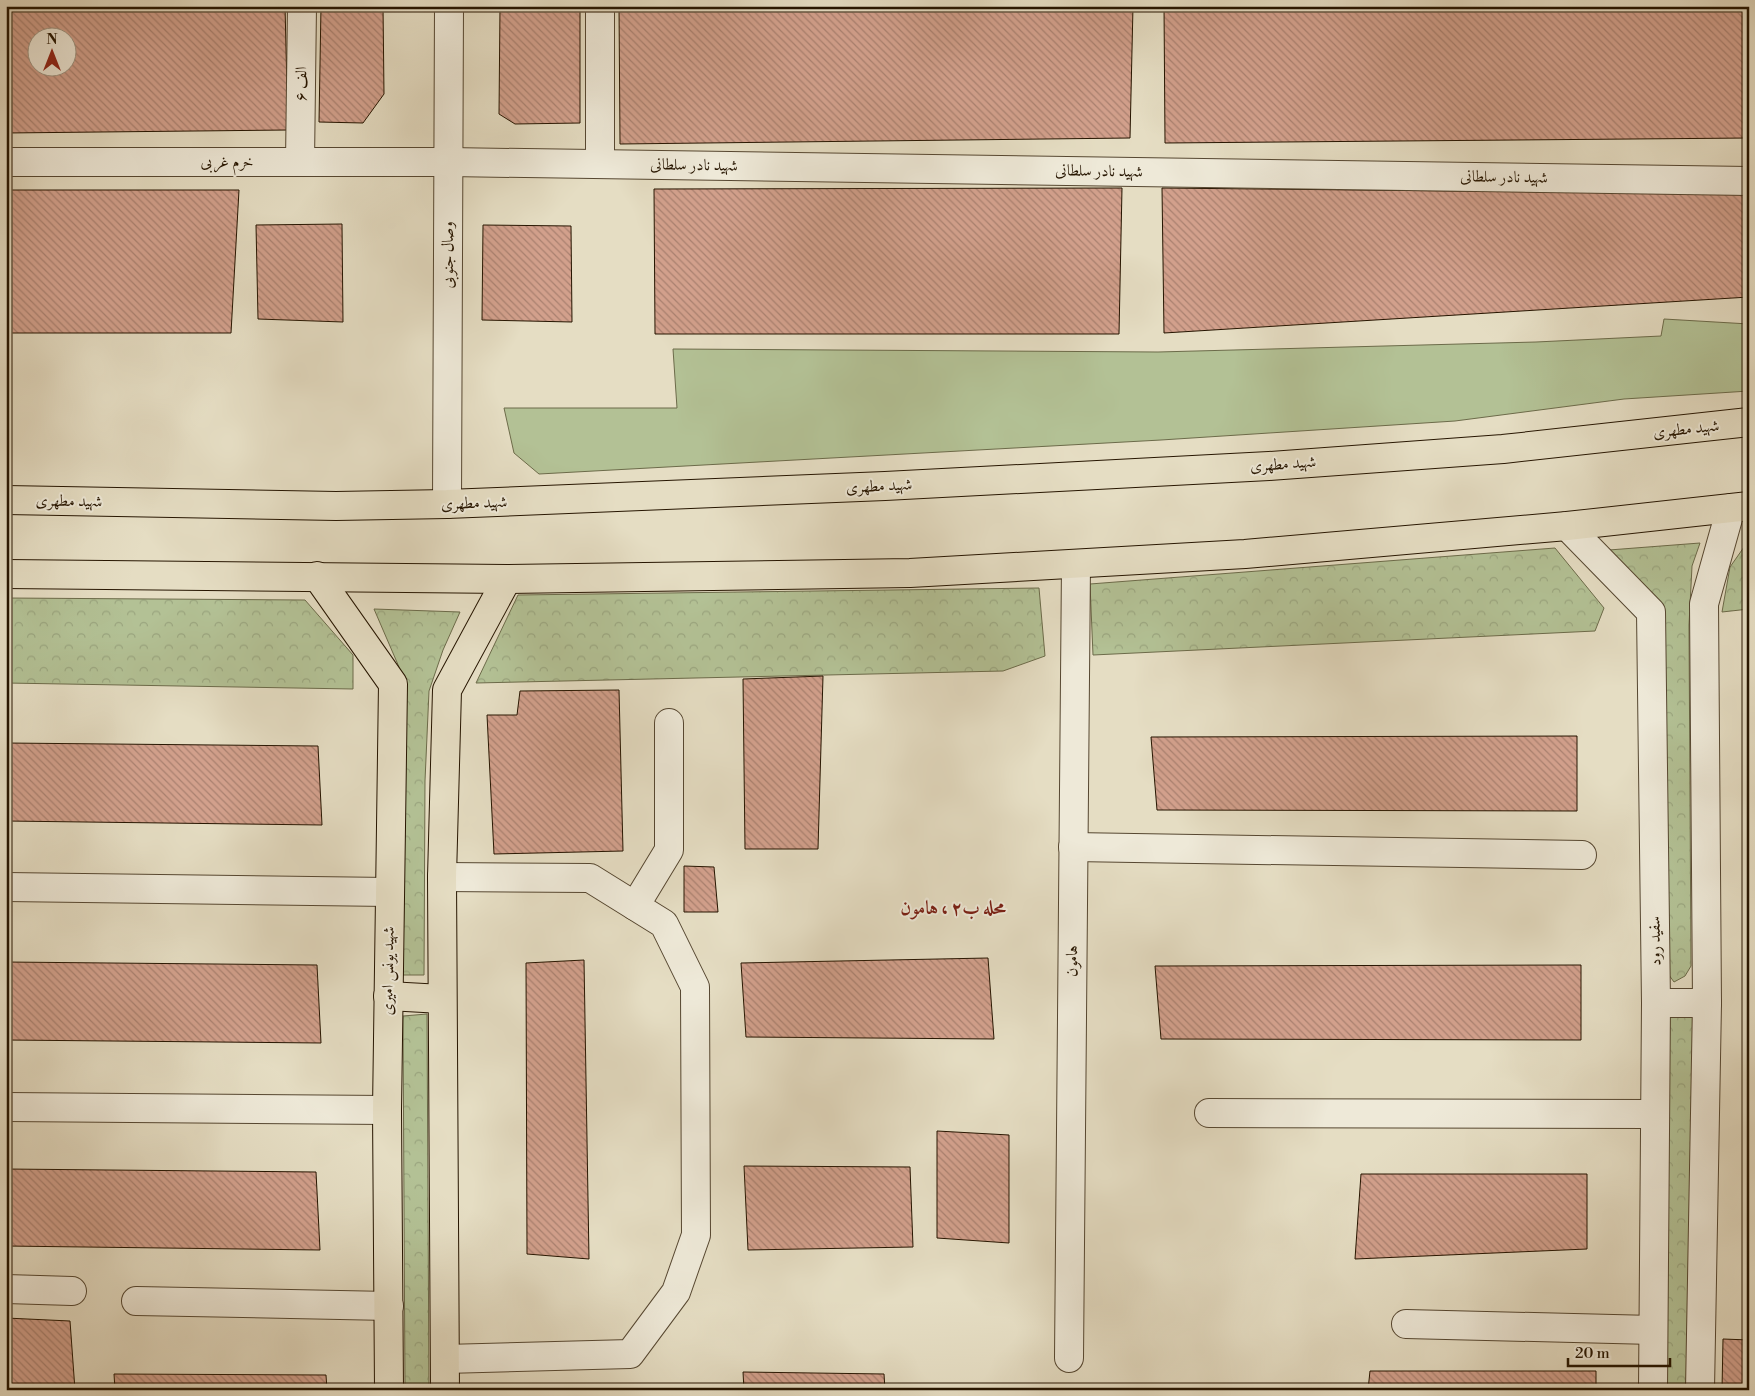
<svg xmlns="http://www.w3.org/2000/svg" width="1755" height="1396" font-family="'Libre Bodoni',Amiri,serif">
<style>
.grass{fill:#b3c195;stroke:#6c6b4a}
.forest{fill:url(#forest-crowns);stroke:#6c6b4a}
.building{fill:url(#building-back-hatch);stroke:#261500;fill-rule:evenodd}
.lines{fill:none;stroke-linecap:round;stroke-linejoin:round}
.minor-casing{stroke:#564731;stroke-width:30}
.major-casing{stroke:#261500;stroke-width:30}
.minor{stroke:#eee9d8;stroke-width:28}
.major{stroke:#e5ddc3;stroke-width:28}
.labels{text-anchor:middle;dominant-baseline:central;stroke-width:4;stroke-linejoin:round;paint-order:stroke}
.street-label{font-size:16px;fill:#261500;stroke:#eee9d8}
.quarter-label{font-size:19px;font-weight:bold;fill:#7a1f14;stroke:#eee9d8}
</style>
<defs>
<pattern id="forest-crowns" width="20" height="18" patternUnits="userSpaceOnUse" patternTransform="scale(1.25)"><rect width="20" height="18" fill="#b3c195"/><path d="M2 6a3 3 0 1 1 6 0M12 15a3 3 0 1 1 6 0" fill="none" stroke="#9aa57f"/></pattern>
<pattern id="building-back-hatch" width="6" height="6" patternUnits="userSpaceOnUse" patternTransform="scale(1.25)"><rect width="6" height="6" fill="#d2a08c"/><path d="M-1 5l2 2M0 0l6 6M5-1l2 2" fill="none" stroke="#aa8170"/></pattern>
</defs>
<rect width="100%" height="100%" fill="#e5ddc3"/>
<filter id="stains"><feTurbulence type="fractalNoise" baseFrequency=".004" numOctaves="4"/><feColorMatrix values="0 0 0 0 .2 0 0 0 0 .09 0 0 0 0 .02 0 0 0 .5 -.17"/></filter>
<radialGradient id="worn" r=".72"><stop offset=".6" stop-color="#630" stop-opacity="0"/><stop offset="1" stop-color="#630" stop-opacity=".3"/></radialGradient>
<path class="grass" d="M1664 319 1749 324V391L1624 399 1455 421 1161 440 539 474 514 453 504 408H677L673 349 1158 352 1536 342 1661 336Z"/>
<g class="forest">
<path d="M1749 540V609L1722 612 1730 567Z"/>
<path d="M1700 543 1692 566 1689 625 1691 966 1685 976 1674 982 1666 971 1665 641 1658 606 1609 550Z"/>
<path d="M1555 548 1604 608 1595 631 1093 655 1090 584Z"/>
<path d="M1039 588 1045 656 1003 671 476 683 518 595Z"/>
<path d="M6 598 305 600 353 655V689L6 683Z"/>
<path d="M374 609 460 612 443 650 429 691 425 781 424 975H403L406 717 399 667Z"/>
<path d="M1668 1013 1694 1016 1687 1390H1666Z"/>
<path d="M427 1014 429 1390H405L403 1016Z"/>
</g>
<g class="building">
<path d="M6 6H285L288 130 6 133ZM38 38H68V68H38Z"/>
<path d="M321 6H383L384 94 363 123 319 122Z"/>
<path d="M500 6H580V123L515 124 499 114Z"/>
<path d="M619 6H1133L1130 138 620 144Z"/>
<path d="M1164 6H1749V138L1165 143Z"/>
<path d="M1122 188 1119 334H655L654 189Z"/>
<path d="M1162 188 1749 194V297L1164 333Z"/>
<path d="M6 190H239L231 333H6Z"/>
<path d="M342 224 343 322 258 319 256 225Z"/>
<path d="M483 225 571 226 572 322 482 320Z"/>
<path d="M823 676 818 849H745L743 679Z"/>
<path d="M619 690 623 851 494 854 487 715H517L520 691Z"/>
<path d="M1577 736V811L1157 810 1151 737Z"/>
<path d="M6 743 318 746 322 825 6 821Z"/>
<path d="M684 866 714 867 718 912H684Z"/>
<path d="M988 958 994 1039 746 1037 741 963Z"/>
<path d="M584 960 589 1259 527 1254 526 963Z"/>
<path d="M6 962 317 965 321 1043 6 1040Z"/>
<path d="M1581 965V1040L1161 1039 1155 966Z"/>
<path d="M937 1131 1009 1135V1243L937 1238Z"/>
<path d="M744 1166 910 1167 913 1247 748 1250Z"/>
<path d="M6 1169 316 1172 320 1250 6 1246Z"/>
<path d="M1361 1174H1587V1249L1355 1259Z"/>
<path d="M6 1318 70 1321 75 1390H6Z"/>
<path d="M1723 1339 1749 1340V1390H1722Z"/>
<path d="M1370 1371H1596V1390H1368Z"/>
<path d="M743 1372 884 1374 885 1390H744Z"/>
<path d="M114 1374 326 1375 327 1390H115Z"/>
</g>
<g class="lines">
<g class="minor-casing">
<g id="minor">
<path d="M600 6V164"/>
<path d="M6 162H449L1749 181"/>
<path d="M300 162 302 6"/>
<path d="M447 504 449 6"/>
<path d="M1567 526 1651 612 1656 1003 1653 1390"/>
<path d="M1073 847 1582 855"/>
<path d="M442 877 590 878 664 924 695 987 696 1235 676 1292 630 1354 445 1359"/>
<path d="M6 887 389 892"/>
<path d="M635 906 669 850V723"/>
<path d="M1656 1003H1707"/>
<path d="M6 1107 387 1110"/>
<path d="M1209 1113 1653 1114"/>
<path d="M6 1289 72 1291"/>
<path d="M136 1301 389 1306"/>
<path d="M1406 1324 1653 1330"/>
<path d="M1069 1358 1076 564"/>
<path d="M1700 1390 1707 1003 1704 604 1731 508"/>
</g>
</g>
<g class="major-casing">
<g id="major">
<path d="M6 500 336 506 447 504 885 486 1269 466 1503 449 1749 422"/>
<path d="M6 574 507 579 910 573 1245 554 1567 526 1749 506"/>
<path d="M317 576 393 684 387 1110 389 1390"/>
<path d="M388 996 442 999"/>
<path d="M445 1390 442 877 447 690 507 579"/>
</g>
</g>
<use href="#minor" class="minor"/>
<use href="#major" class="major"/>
</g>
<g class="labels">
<g class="street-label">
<text transform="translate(301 84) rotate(-89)">۶ الف</text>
<text x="227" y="162">خرم غربی</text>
<text transform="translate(694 165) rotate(1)">شهید نادر سلطانی</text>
<text transform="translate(1099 171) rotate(1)">شهید نادر سلطانی</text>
<text transform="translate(1504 177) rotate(1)">شهید نادر سلطانی</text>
<text transform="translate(448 255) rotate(-90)">وصال جنوبی</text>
<text transform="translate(1686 429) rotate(-6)">شهید مطهری</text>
<text transform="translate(1283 464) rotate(-4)">شهید مطهری</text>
<text transform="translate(879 486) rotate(-3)">شهید مطهری</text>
<text transform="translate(69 501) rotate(1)">شهید مطهری</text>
<text transform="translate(474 503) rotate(-2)">شهید مطهری</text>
<text transform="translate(1655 941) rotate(-91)">سفید رود</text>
<text transform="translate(1072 961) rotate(-89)">هامون</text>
<text transform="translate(388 971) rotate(-89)">شهید یونس امیری</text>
</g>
<g class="quarter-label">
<text x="953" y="908">محله ب۲ ، هامون</text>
</g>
</g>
<rect width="1755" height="1396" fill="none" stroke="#e5ddc3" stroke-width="25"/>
<rect x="8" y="8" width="1740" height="1381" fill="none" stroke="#261500" stroke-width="2.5"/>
<rect x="12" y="12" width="1730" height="1371" fill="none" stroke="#261500"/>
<g transform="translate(52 52)"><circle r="24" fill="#eee9d8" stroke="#9e9482"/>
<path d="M0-4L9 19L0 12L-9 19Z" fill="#8f2418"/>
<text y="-8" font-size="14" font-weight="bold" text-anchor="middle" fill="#261500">N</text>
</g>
<path d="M1568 1358v8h102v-8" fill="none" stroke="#261500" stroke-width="2.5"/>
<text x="1575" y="1358" font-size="15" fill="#261500" stroke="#eee9d8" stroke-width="4" paint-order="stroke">20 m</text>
<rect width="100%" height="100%" filter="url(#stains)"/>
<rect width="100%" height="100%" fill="url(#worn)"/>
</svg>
